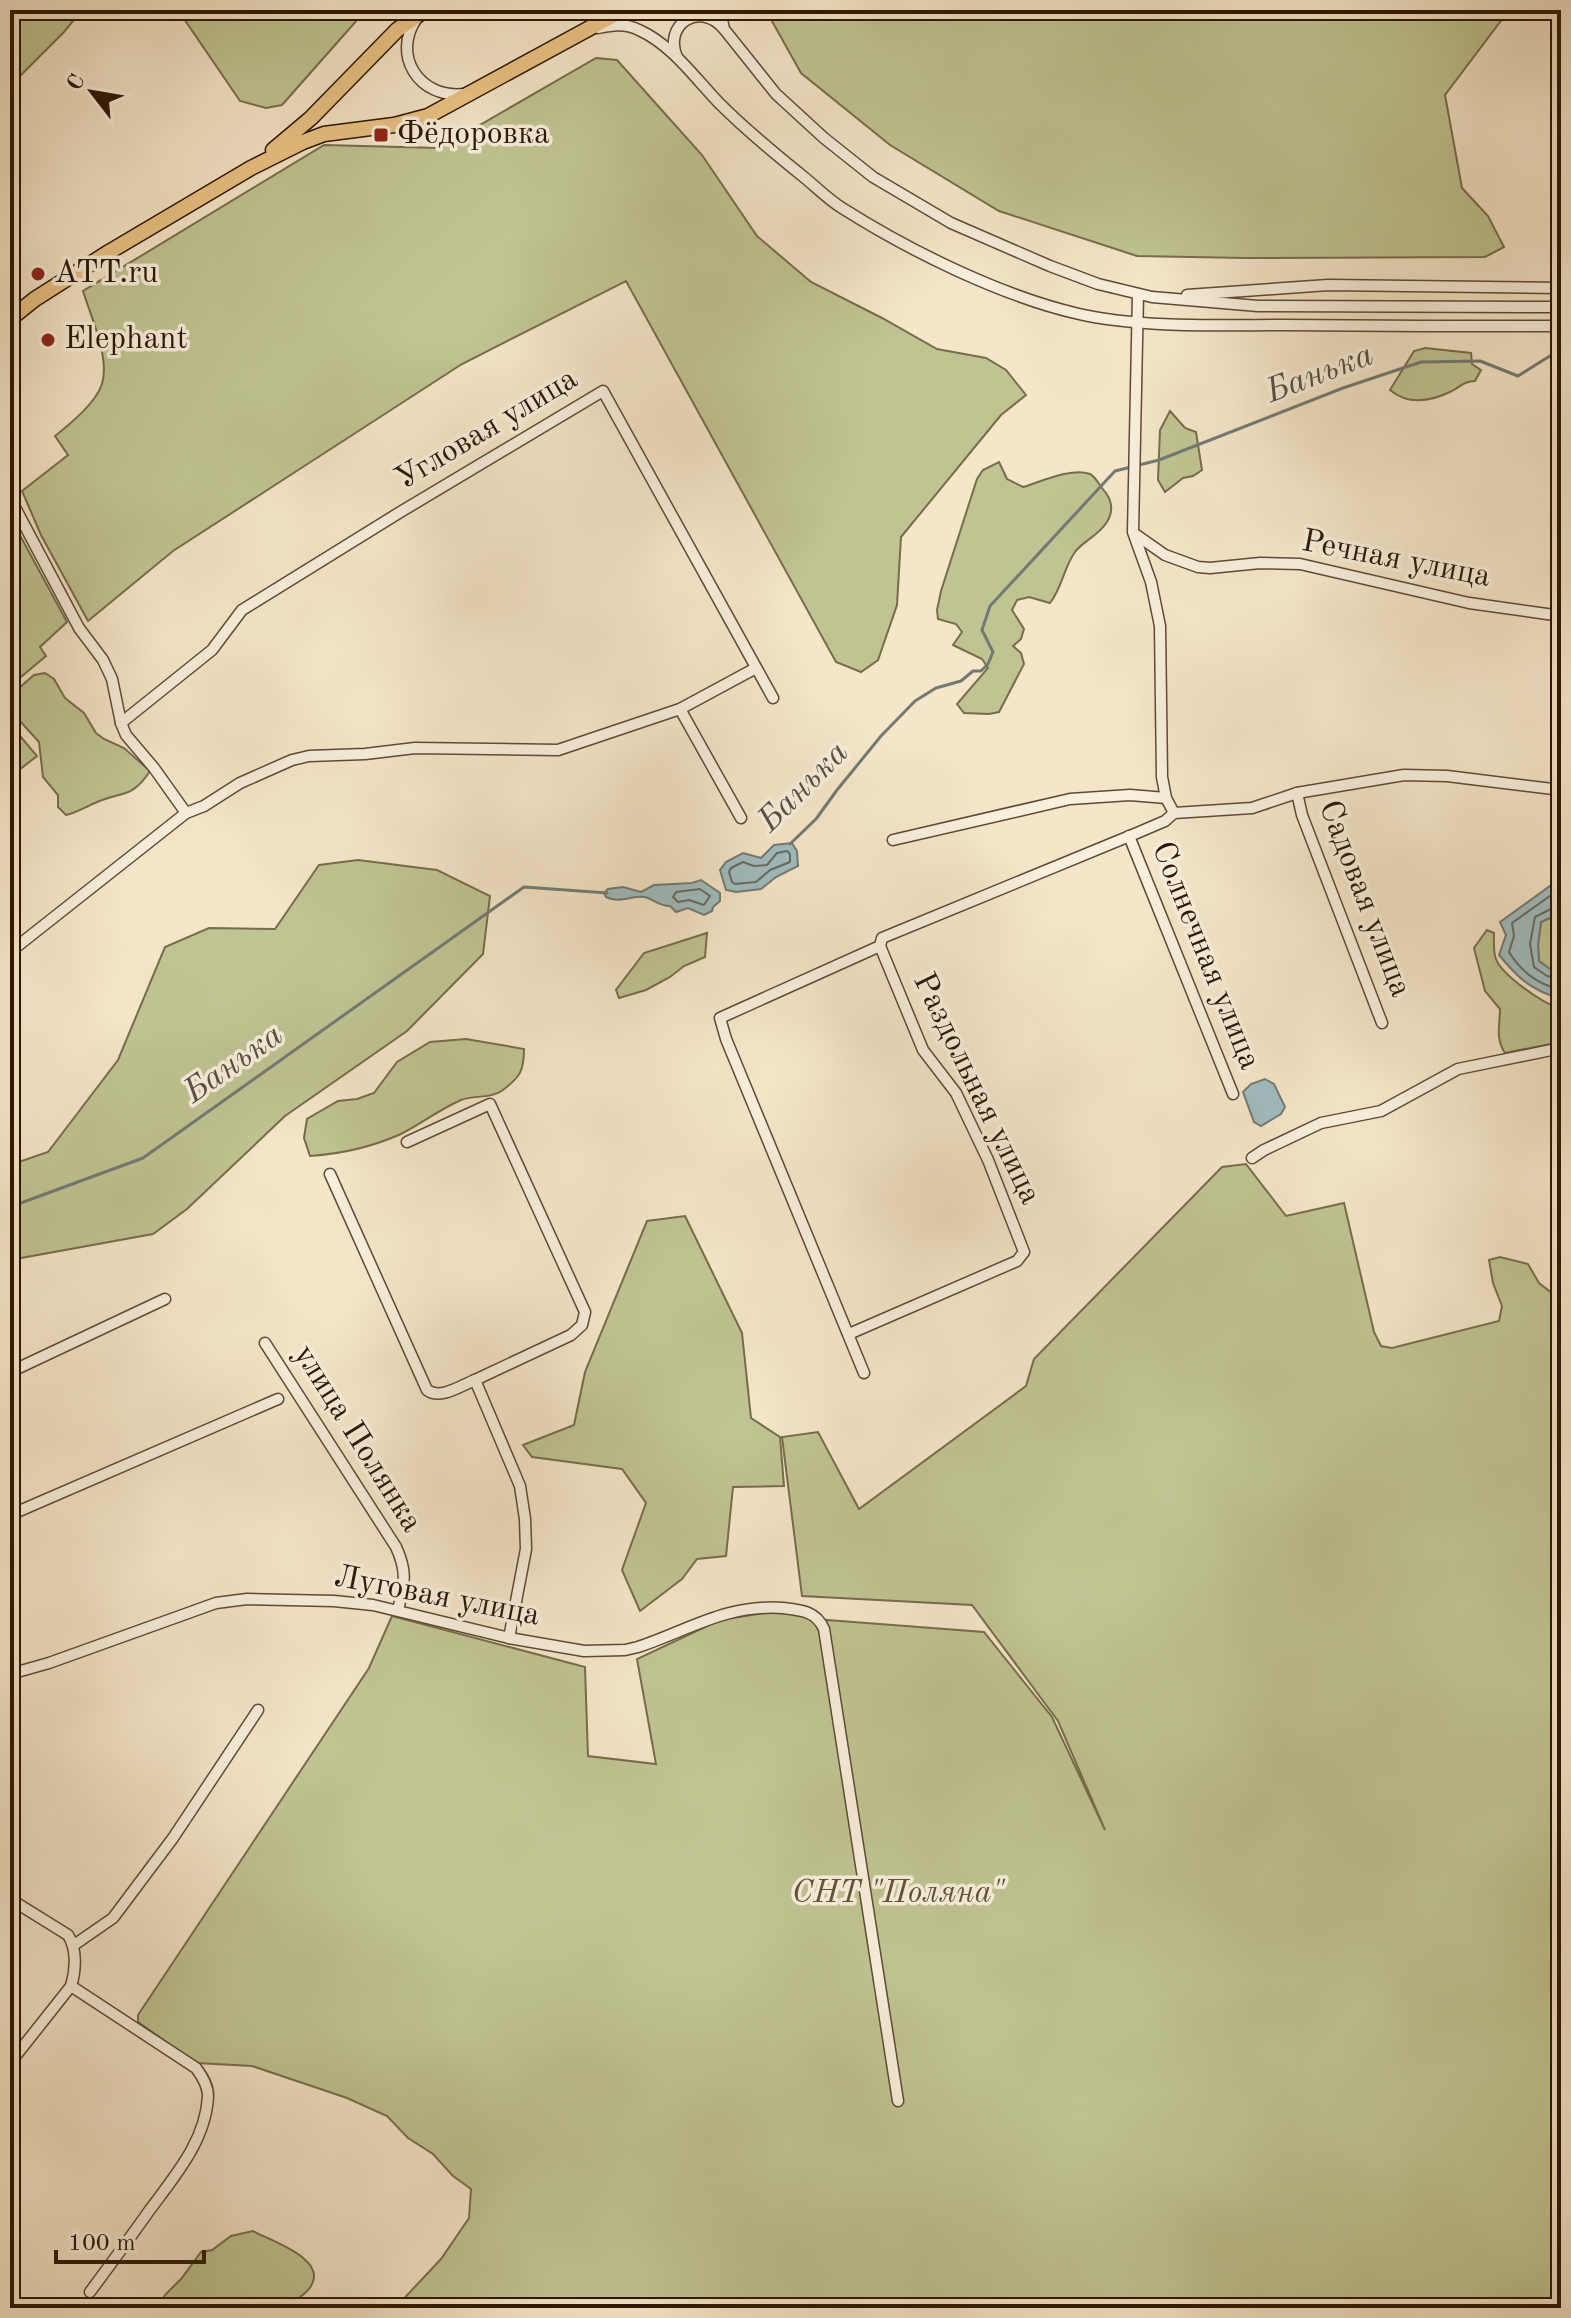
<svg xmlns="http://www.w3.org/2000/svg" width="1571" height="2318" font-family="'Old Standard TT',serif">
<style>
.green{fill:#c0c493;stroke:#766d4a;stroke-width:2}
.water{fill:#a0bdc0;stroke:#727a74;stroke-width:2}
.lines{fill:none;stroke-linecap:round;stroke-linejoin:round}
.shore{stroke:#666a61;stroke-width:2}
.stream{stroke:#727a74;stroke-width:3}
.minor-casing{stroke:#5e4a34;stroke-width:13}
.major-casing{stroke:#2c1602;stroke-width:17}
.minor{stroke:#f8efdc;stroke-width:10}
.major{stroke:#eac384;stroke-width:14}
.poi-dot{fill:#8f2418;stroke:#f8efdc;stroke-width:3}
.labels{text-anchor:middle;dominant-baseline:central;stroke-width:7;stroke-linejoin:round;paint-order:stroke}
.poi-label{font-size:32px;fill:#2c1602;stroke:#f8efdc;text-anchor:start}
.street-label{font-size:32px;fill:#2c1602;stroke:#f8efdc}
.park-label{font-size:32px;font-style:italic;fill:#605335;stroke:#f8efdc}
.water-label{font-size:34px;font-style:italic;fill:#555044;stroke:#f8efdc}
</style>
<rect width="100%" height="100%" fill="#f5e6c9"/>
<filter id="stains"><feTurbulence type="fractalNoise" baseFrequency=".0025" numOctaves="4"/><feColorMatrix values="0 0 0 0 .2 0 0 0 0 .09 0 0 0 0 .02 0 0 0 .5 -.17"/></filter>
<radialGradient id="worn" r=".72"><stop offset=".6" stop-color="#630" stop-opacity="0"/><stop offset="1" stop-color="#630" stop-opacity=".3"/></radialGradient>
<g class="green">
<path d="M10 10H82L64 32 10 86Z"/>
<path d="M178 10H366L282 105 266 108 240 101Z"/>
<path d="M768 10H1509L1445 95 1462 188 1488 216 1504 247 1485 257 1246 258 1137 256 999 211 890 145 801 73 768 14Z"/>
<path d="M596 58 617 60 702 155 757 236 811 282 882 318 937 349 986 358 1006 370 1026 395 1001 415 901 537 897 605 878 660 861 672 836 662 626 281 462 364 173 551 88 621 41 535 22 491 68 455 55 436C70 424 96 403 102 384 110 358 91 317 83 291L324 145 440 148Z"/>
<path d="M1425 348 1471 353 1472 364 1481 370 1475 381C1465 381 1461 386 1452 391 1432 401 1409 406 1390 390L1414 351Z"/>
<path d="M1170 411 1185 428 1196 432 1202 470 1193 476 1183 478 1165 492 1158 480 1160 430Z"/>
<path d="M999 462 1007 479 1023 487C1040 482 1072 467 1090 474 1096 477 1101 488 1106 493 1113 503 1113 512 1107 522 1098 536 1082 542 1075 552 1064 567 1062 588 1050 603L1029 597 1017 600 1012 610 1024 629 1021 639 1013 646 1021 653 1024 664 999 712 989 714 964 713 957 704 988 668 982 659 953 645 962 632 956 624 938 619 937 610 941 591 977 479 983 470Z"/>
<path d="M10 517 67 622 40 647 46 656 10 686 16 670 10 661Z"/>
<path d="M45 673 54 679 65 698 84 713 96 733 104 739 124 748 150 771C132 799 121 791 95 803 85 807 77 813 66 815L58 807V795L43 777 39 742 10 710V696L34 675Z"/>
<path d="M10 724 37 756 10 777Z"/>
<path d="M358 860 437 870 490 896 483 954 407 1031 285 1116 187 1209 153 1234 10 1260V1165L48 1152 118 1060 165 947 209 928 275 929 319 865Z"/>
<path d="M1561 913V972L1550 969 1539 961 1538 945 1541 922Z"/>
<path d="M1487 930 1494 933C1494 941 1493 952 1496 959 1501 974 1545 1006 1561 1008V1042L1505 1053C1495 1038 1500 1025 1500 1009L1485 991 1474 948Z"/>
<path d="M707 933 705 957 684 966 670 977 646 990 619 998 616 990 644 953Z"/>
<path d="M466 1039 524 1049C524 1071 520 1077 503 1090 491 1099 474 1095 461 1100 440 1109 421 1124 401 1134 374 1146 340 1154 310 1156L304 1138 307 1119 338 1101 357 1099 374 1093 397 1062 430 1042Z"/>
<path d="M1246 1164 1286 1216 1344 1203 1374 1332 1381 1346 1392 1348 1499 1321 1502 1306 1493 1283 1489 1260 1500 1257 1528 1264 1539 1283 1552 1293 1561 1289V2308H395L441 2259 469 2218 471 2189 453 2176 433 2154 408 2138 387 2116 347 2098 252 2066 196 2063 138 2022V2015L369 1668 392 1616 585 1667 588 1756 656 1764 637 1659 720 1620 764 1613 796 1612 814 1619 984 1632 1052 1717 1105 1830 1058 1721 972 1605 802 1596 782 1437 818 1432 859 1509 1026 1386 1034 1359 1222 1167Z"/>
<path d="M685 1216 742 1333 751 1418 780 1437 784 1486 733 1487 726 1556 697 1559 682 1579 640 1611 622 1570 646 1503 622 1469 532 1457 523 1445 574 1425 585 1372 647 1221Z"/>
<path d="M253 2231C271 2241 328 2259 311 2286 306 2295 294 2300 287 2308H157L165 2295 181 2279 201 2252 212 2250 231 2236Z"/>
</g>
<g class="water">
<path d="M792 843 797 851 798 866 776 877 761 889 736 892 726 890 720 870 726 862 743 853 761 858 774 845Z"/>
<path d="M1561 878V913L1541 922 1538 945 1539 961 1550 969 1561 972V999C1531 990 1519 979 1499 955L1506 935 1500 922Z"/>
<path d="M701 880 720 893V901L713 907 712 911 704 915 688 908 676 912 670 906C659 906 655 900 645 897 631 895 620 904 606 897L604 893 608 889 623 887 641 892 654 885 692 883Z"/>
<path d="M1265 1079 1274 1084 1285 1107 1281 1114 1261 1126 1254 1122 1243 1092 1251 1084Z"/>
</g>
<g class="lines">
<g class="shore">
<path d="M787 851 790 854V862L770 870 756 882 735 884 732 882 729 872 731 868 743 862 754 866 767 865 777 853Z"/>
<path d="M1561 888 1512 923 1514 936 1509 952C1522 973 1538 984 1561 990"/>
<path d="M700 889 710 896 704 905 689 900 678 902 673 897 676 892Z"/>
<path d="M1561 907H1555L1535 917 1530 944 1534 967 1547 976 1561 979"/>
</g>
<g class="stream">
<path d="M790 844 816 819 837 790 881 736 915 701 936 688 961 681 973 671H981L988 664 993 652 982 630 990 606 1115 471 1159 460 1343 388 1421 362 1480 361 1518 376 1553 354 1561 355"/>
<path d="M10 1207 143 1158 524 887 607 893"/>
</g>
<g class="minor-casing">
<g id="minor">
<path d="M720 10 724 29 776 94 824 138 873 177 951 223 1050 266 1098 284 1152 297 1258 306 1561 307"/>
<path d="M417 18C391 55 419 99 464 94"/>
<path d="M598 28C612 25 625 23 639 30 672 45 694 77 719 103 746 130 775 154 805 178 817 188 829 200 842 208 910 251 1001 296 1079 314 1140 328 1220 325 1283 325 1376 326 1468 326 1561 326"/>
<path d="M677 57C663 25 699 1 723 28"/>
<path d="M1138 294 1133 532 1151 582 1160 626 1162 777 1166 798 1174 813"/>
<path d="M1187 295 1328 285 1561 288"/>
<path d="M10 498 79 628 103 660 112 679 121 723 126 735 154 768 186 813"/>
<path d="M1135 534 1165 555 1198 567 1210 568 1260 563 1300 564 1469 603 1561 616"/>
<path d="M680 709 741 818"/>
<path d="M121 723 212 650 242 610 402 511 603 391 773 698"/>
<path d="M1297 793 1302 815 1382 1023"/>
<path d="M1129 836 1233 1094"/>
<path d="M893 840 1070 799 1130 795 1166 798"/>
<path d="M10 952 186 813 204 806 240 783 292 760 309 756 365 754 415 748 558 750 680 709 756 668"/>
<path d="M407 1142 490 1104 585 1312 582 1325 571 1335 475 1380 520 1486 525 1519 526 1549 509 1638"/>
<path d="M1252 1158 1264 1150 1321 1123 1381 1111 1458 1069 1561 1048"/>
<path d="M330 1174 427 1390C440 1400 460 1386 475 1380"/>
<path d="M849 1334 1017 1261 1024 1252 988 1160 956 1093 923 1050 880 946"/>
<path d="M265 1343 396 1547C408 1573 404 1584 398 1610"/>
<path d="M10 1372 165 1299"/>
<path d="M864 1373 726 1039 720 1018 880 946 882 938 1137 833 1165 821 1174 813 1252 808 1297 793 1404 775 1447 776 1561 790"/>
<path d="M10 1515 278 1399"/>
<path d="M10 1674 49 1663 216 1603 247 1599 334 1601 373 1605 509 1638 584 1651 625 1650 638 1647C689 1630 726 1604 783 1608 801 1610 816 1611 824 1629L898 2101"/>
<path d="M10 1899 68 1935C77 1949 76 1970 71 1986L10 2063"/>
<path d="M74 1945 113 1918 173 1838 258 1710"/>
<path d="M71 1986 196 2068C202 2076 208 2085 208 2096 206 2141 174 2177 149 2211 130 2238 110 2265 90 2292"/>
</g>
</g>
<g class="major-casing">
<g id="major">
<path d="M273 150 311 118 397 30 425 10"/>
<path d="M10 319 35 299 109 252 251 168 303 142 324 134 394 125 428 116 623 10"/>
</g>
</g>
<use href="#minor" class="minor"/>
<use href="#major" class="major"/>
</g>
<g class="poi-dot">
<rect x="373" y="127" width="16" height="16" rx="4"/>
<circle cx="38" cy="274" r="8"/>
<circle cx="48" cy="340" r="8"/>
</g>
<g class="labels">
<g class="poi-label">
<text x="397" y="135">Фёдоровка</text>
<text x="54" y="274">ATT.ru</text>
<text x="64" y="340">Elephant</text>
</g>
<g class="street-label">
<text transform="translate(487 430) rotate(-31)">Угловая улица</text>
<text transform="translate(1396 560) rotate(11)">Речная улица</text>
<text transform="translate(1364 899) rotate(69)">Садовая улица</text>
<text transform="translate(1205 956) rotate(68)">Солнечная улица</text>
<text transform="translate(976 1089) rotate(64)">Раздольная улица</text>
<text transform="translate(357 1439) rotate(58)">улица Полянка</text>
<text transform="translate(437 1597) rotate(11)">Луговая улица</text>
</g>
<g class="park-label">
<text x="898" y="1894">СНТ "Поляна"</text>
</g>
<g class="water-label">
<text transform="translate(1320 374) rotate(-21)">Банька</text>
<text transform="translate(804 787) rotate(-45)">Банька</text>
<text transform="translate(234 1064) rotate(-35)">Банька</text>
</g>
</g>
<rect width="1571" height="2318" fill="none" stroke="#f5e6c9" stroke-width="40"/>
<rect x="12" y="12" width="1547" height="2294" fill="none" stroke="#2c1602" stroke-width="4"/>
<rect x="20" y="20" width="1531" height="2278" fill="none" stroke="#2c1602" stroke-width="2"/>
<g transform="translate(92 92) rotate(301)" stroke="#f8efdc" stroke-width="6" paint-order="stroke">
<path d="M0-6L14 30L0 20L-14 30Z" fill="#2c1602"/>
<text y="-12" font-size="22" font-weight="bold" text-anchor="middle" fill="#2c1602">С</text>
</g>
<path d="M56 2250v12h148v-12" fill="none" stroke="#2c1602" stroke-width="4"/>
<text x="68" y="2250" font-size="24" fill="#2c1602" stroke="#f8efdc" stroke-width="6" paint-order="stroke">100 m</text>
<rect width="100%" height="100%" filter="url(#stains)"/>
<rect width="100%" height="100%" fill="url(#worn)"/>
</svg>
